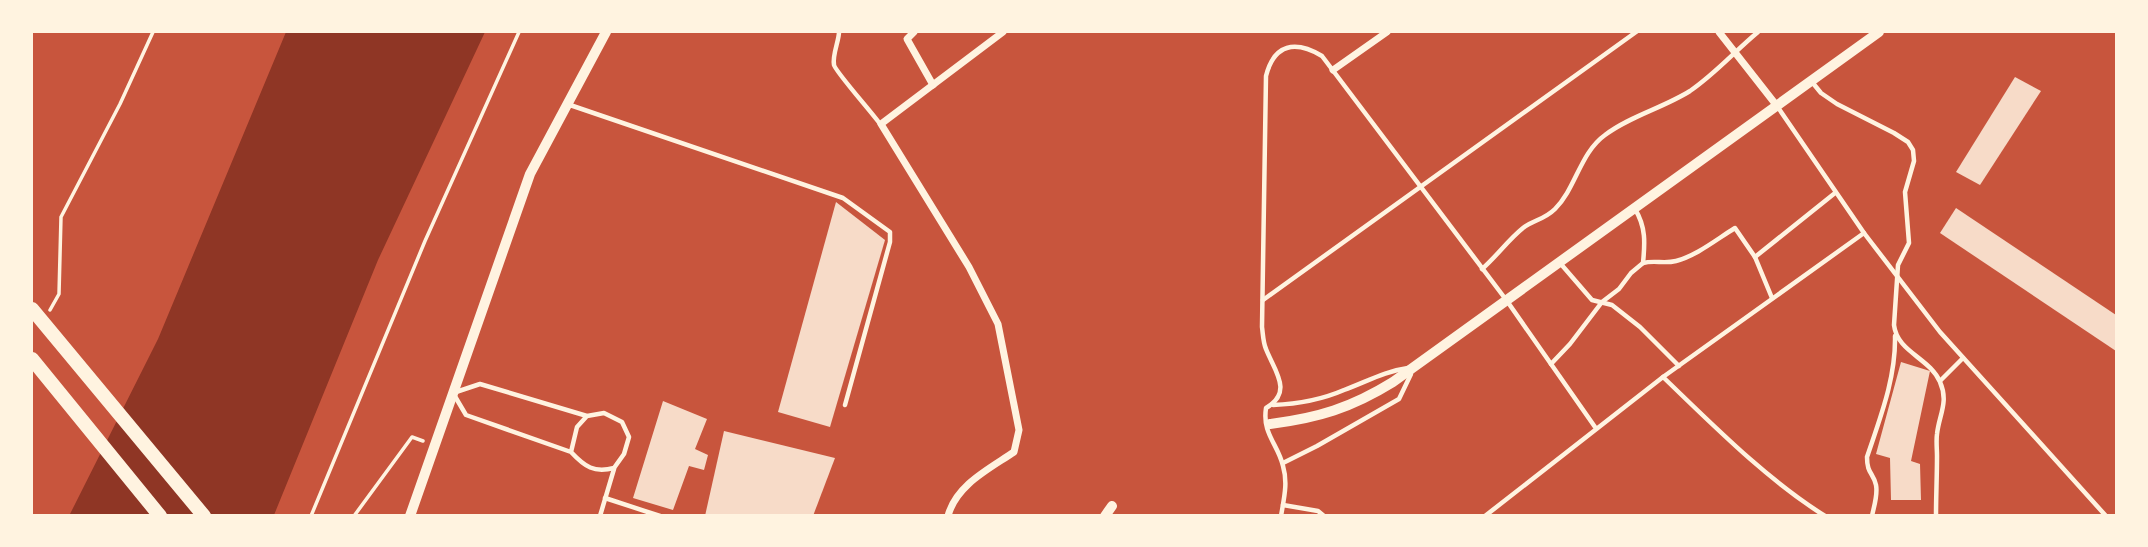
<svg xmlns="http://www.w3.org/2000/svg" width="2148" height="547" font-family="Georgia,serif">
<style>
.water{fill:#8f3625}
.building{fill:#f7dbc8}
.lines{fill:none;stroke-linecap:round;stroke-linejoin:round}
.path{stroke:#fff3e0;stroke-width:3.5}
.service{stroke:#fff3e0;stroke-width:4.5}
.minor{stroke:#fff3e0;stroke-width:7}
.tertiary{stroke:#fff3e0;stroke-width:10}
.primary{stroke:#fff3e0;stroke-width:14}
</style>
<rect width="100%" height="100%" fill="#c8553d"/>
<path class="water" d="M286 32H485L378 260 274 515 69 516 158 339Z"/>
<g class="building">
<path d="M2015 77 2041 91 1980 185 1956 172Z"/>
<path d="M836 202 885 240 830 427 778 412Z"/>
<path d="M1956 208 2116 315V351L1940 233Z"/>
<path d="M1901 362 1930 371 1911 461 1920 464 1921 500H1891L1890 458 1876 454Z"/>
<path d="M663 401 707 419 695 449 708 455 704 470 689 466 673 510 633 498Z"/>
<path d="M724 431 835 458 813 516H705Z"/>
</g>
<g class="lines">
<g class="path">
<path d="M50 310 59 294 61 217 120 104 153 32"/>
<path d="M311 516 425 241 519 32"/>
<path d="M354 516 412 437 423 441"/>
</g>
<g class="service">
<path d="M839 32C839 41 832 55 834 65 835 71 874 115 880 124"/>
<path d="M1812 82 1821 93 1837 104 1894 133 1908 142 1913 150 1914 161 1905 192 1909 243 1898 265 1894 325C1897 352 1930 358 1940 382 1949 402 1939 415 1937 434 1936 441 1937 449 1937 456 1937 476 1936 496 1936 516"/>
<path d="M570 105 843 198 890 232V242L845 405"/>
<path d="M1777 106 1864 233 1940 332 2106 516"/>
<path d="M1755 257 1835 193"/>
<path d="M1560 263 1592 300 1612 305 1640 327 1679 366"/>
<path d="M1643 263C1654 260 1664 264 1676 261 1696 256 1717 239 1735 228L1755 257 1772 298"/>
<path d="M1482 269C1497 256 1508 240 1523 228 1533 220 1544 220 1555 209 1576 188 1580 153 1605 135 1630 116 1663 108 1690 91 1715 74 1735 51 1758 32"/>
<path d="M1263 300 1636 32"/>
<path d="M1551 364 1570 344 1602 302 1619 289 1631 273 1643 263C1645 243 1646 227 1635 209"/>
<path d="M1663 377C1714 426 1765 478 1825 516"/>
<path d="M1940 381 1963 358"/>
<path d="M1273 405C1298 404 1321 400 1344 390 1366 382 1385 371 1408 368"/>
<path d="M571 452 577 427 587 416 604 413 622 422 629 437 624 454 614 468C594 473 585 467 571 452L466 415 453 393 480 384 587 416"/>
<path d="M1283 463 1317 446 1399 399 1411 374"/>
<path d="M605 498 660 516"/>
<path d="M1283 505 1318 511 1324 516"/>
<path d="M600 516 614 469"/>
<path d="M1281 516C1284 498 1288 483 1283 466 1278 444 1262 434 1266 408 1294 392 1274 370 1266 349 1263 342 1263 334 1262 327L1266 76C1274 44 1295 40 1322 56L1507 301 1595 427"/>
<path d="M1485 516 1663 377 1864 233"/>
<path d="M1872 516C1874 506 1878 495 1876 485 1873 472 1867 474 1867 457 1880 418 1896 378 1895 336"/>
</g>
<g class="minor">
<path d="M914 32 907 39 933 85"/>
<path d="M1719 32 1777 106"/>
<path d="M1333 70 1387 32"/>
<path d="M948 516C956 485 989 469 1014 452L1019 430 998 324 969 267 881 124 1003 32"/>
</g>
<g class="tertiary">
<path d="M1270 424C1318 418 1351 408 1393 382L1879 32"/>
<path d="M410 516 530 174 606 32"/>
<path d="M1105 516 1112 506"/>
</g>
<g class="primary">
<path d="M32 309 204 516"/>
<path d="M32 359 160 516"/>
</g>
</g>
<rect width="2148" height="547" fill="none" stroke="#fff3e0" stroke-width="66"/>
</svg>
